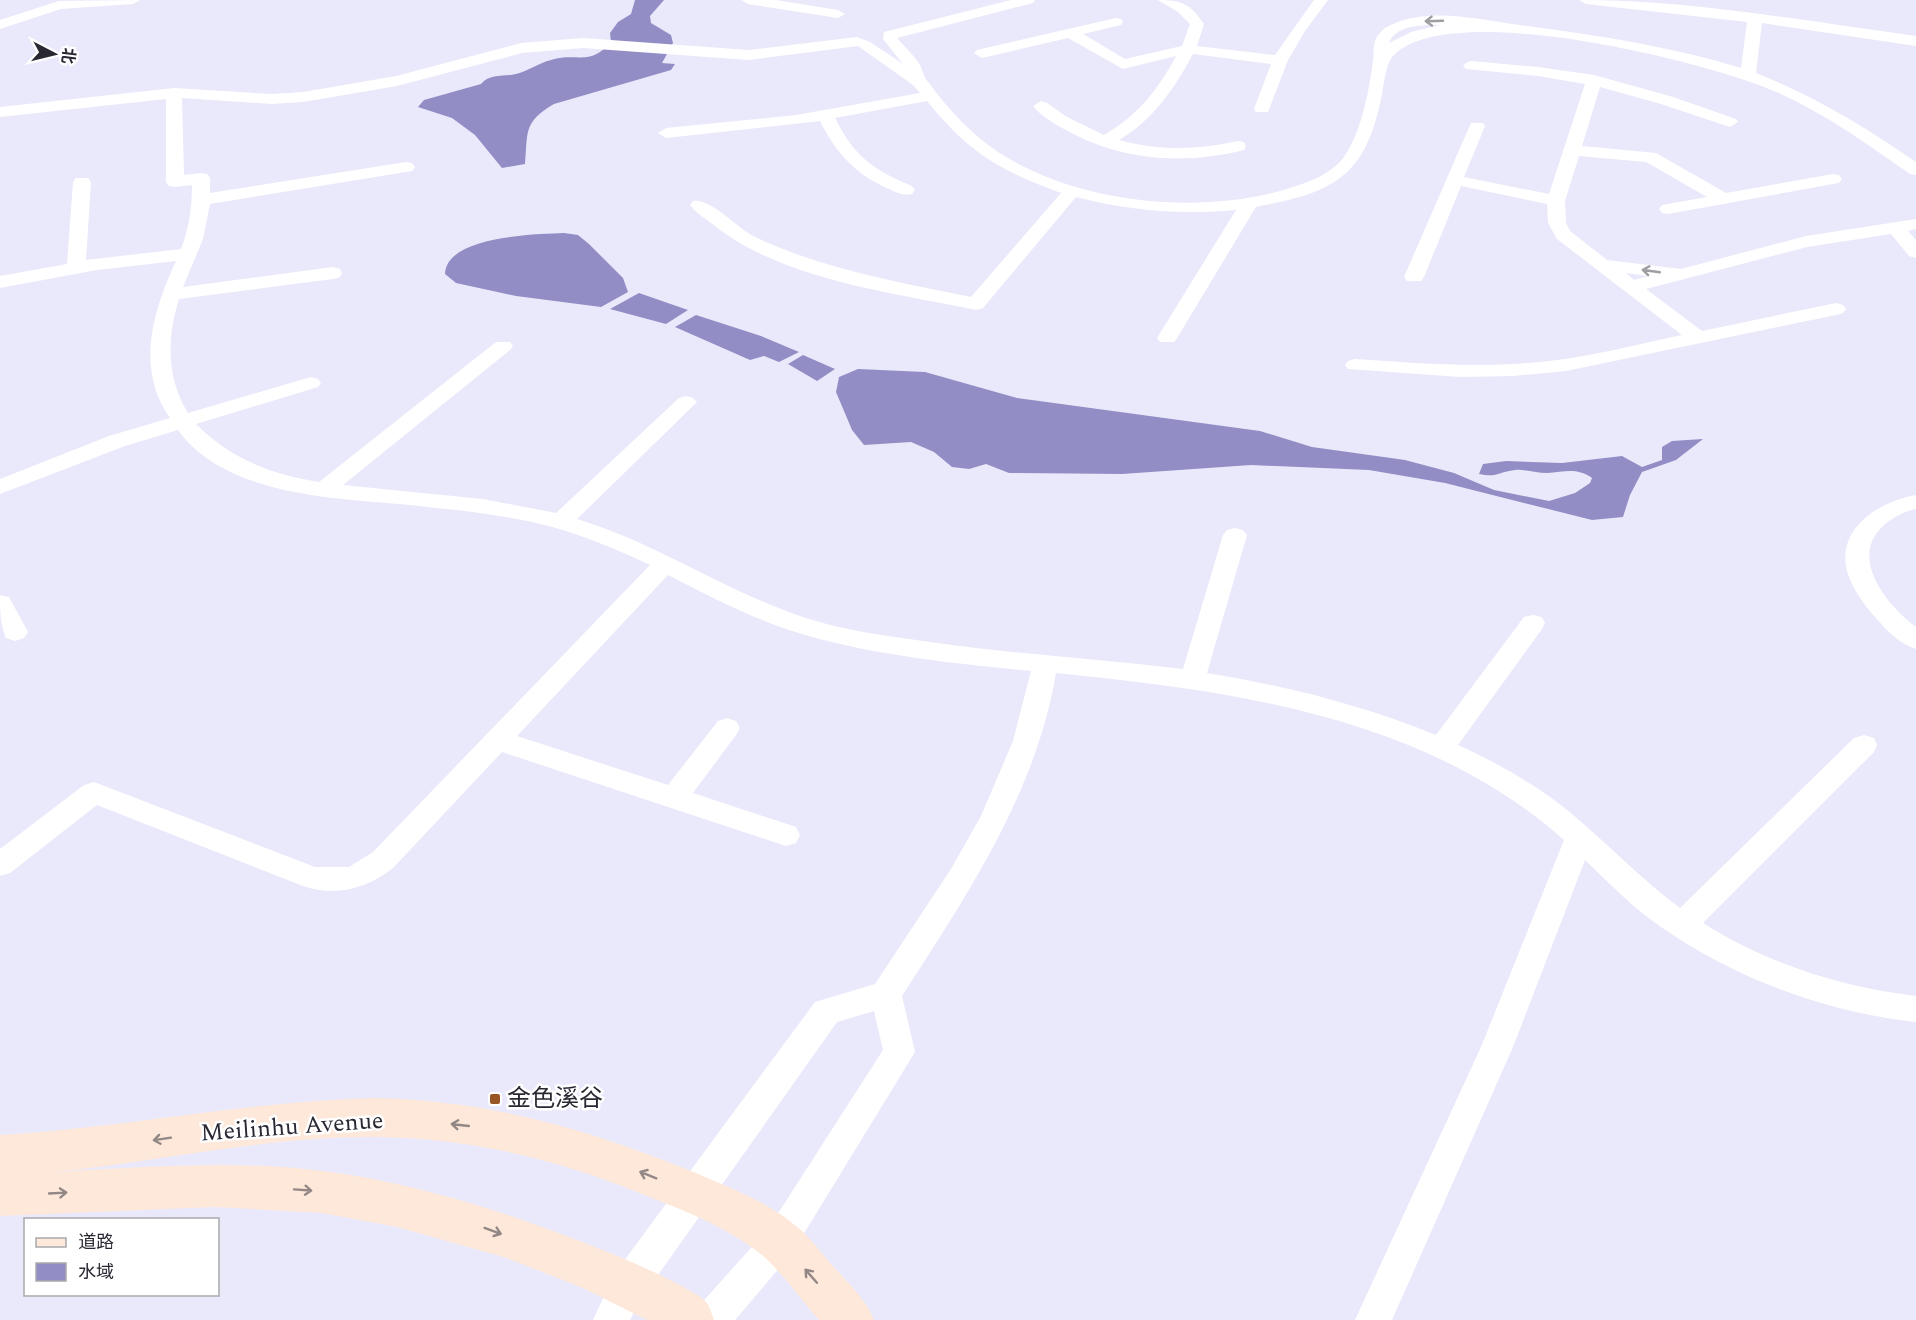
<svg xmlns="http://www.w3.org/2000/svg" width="1916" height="1320" font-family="Spectral,'Noto Sans SC',serif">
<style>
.water{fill:#928dc4}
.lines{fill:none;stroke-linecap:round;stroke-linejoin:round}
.street{fill:#fff;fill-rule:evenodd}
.secondary{fill:#fde8da;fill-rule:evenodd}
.oneway{stroke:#9f9ea3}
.oneway2{stroke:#938886}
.poi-dot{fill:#985624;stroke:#fff;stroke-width:2}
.labels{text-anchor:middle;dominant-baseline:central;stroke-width:5;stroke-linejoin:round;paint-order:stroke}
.near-poi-label{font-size:24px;fill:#292833;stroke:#fff;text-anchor:start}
.near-street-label{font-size:24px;fill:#292833;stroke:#fff}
</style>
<rect width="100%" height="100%" fill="#eae9fb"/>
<g class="water">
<path d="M635 0H664L650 16 651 23 671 35 673 43 662 63 675 64 671 70 554 104C523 122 528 132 525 164L502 168 475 135 452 118 418 107 424 100 481 84C490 73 504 77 516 74 528 71 539 63 551 60 577 52 589 67 611 42L610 33 618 22 631 14Z"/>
<path d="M564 233 578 235 589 244 623 278 628 292 601 307 516 296 456 283 445 274C446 236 536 234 564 233Z"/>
<path d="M639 293 688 310 666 324 610 309Z"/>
<path d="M696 315 761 336 799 352 779 362 764 356 750 360 675 327Z"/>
<path d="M803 355 835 369 817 381 788 364Z"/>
<path d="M858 369 925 372 1017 398 1260 431 1312 447 1405 460 1454 473 1494 490 1549 501 1575 493 1590 483 1592 478C1576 467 1565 472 1547 473 1537 473 1525 469 1515 470 1498 472 1497 478 1479 474L1483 464 1506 461 1562 463 1622 456 1642 467 1662 460V447L1672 441 1703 439 1676 460 1642 472 1630 495 1623 517 1592 520 1445 483 1369 470 1251 465 1122 474 1009 473 986 464 969 469 952 467 934 452 911 442 864 445 852 430 836 392 839 377Z"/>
</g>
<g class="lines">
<g class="street">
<path d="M140 0 133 4 61 9 0 29V20L59 1Z"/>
<path d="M741 0H776L838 10 845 14 838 18 748 4Z"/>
<path d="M1011 0H1035L1033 3 897 38C904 46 914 55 920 65 923 71 924 78 929 83 948 109 971 134 998 152 1077 204 1201 216 1290 188 1310 182 1334 173 1346 154 1362 129 1369 91 1373 61 1374 54 1373 48 1375 41 1378 33 1385 27 1393 24 1432 7 1480 20 1520 25 1595 35 1669 46 1741 68L1747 22 1586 4 1579 0C1692 0 1804 21 1916 36V46L1762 23 1756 73C1814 96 1865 127 1916 162V175L1910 174C1867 144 1823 112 1774 91 1704 61 1457 0 1396 53 1385 62 1385 80 1382 94 1366 177 1335 192 1256 207L1177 338 1174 342H1160L1157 338 1236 210C1182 215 1130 211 1076 197L983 308 976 310C890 292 781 280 711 223 704 218 695 212 690 205L693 201C710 197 737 228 755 237 823 269 897 282 971 297L1061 193C1000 171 968 152 927 101L835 118C854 156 873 170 912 186L915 190 912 194C904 196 897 193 889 189 856 175 836 153 820 121L666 138 658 133 666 128 796 115 920 93 913 85 858 46 749 60 583 48 522 53 397 86 303 102 272 104 182 98 184 175 201 173 207 174 210 178V193L406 162 412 163 415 167 412 171 406 172 210 204 203 239 183 287 333 267 340 269 342 273 340 277 333 279 179 299C167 337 166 378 188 413L304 379 311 377 318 379 321 383 318 387 196 424C231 459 270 474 319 482L496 342H510L513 346 510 350 343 485 483 499 556 513 679 398 686 396 693 398 697 402 693 406 577 519C657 543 726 592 806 618 846 631 888 636 930 642 1014 654 1099 659 1183 669L1223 535 1227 530 1235 528 1243 530 1247 535 1207 673C1286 686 1362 705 1436 735L1524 617 1533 615 1542 617 1545 623 1542 629 1458 745C1498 763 1538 786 1572 814 1609 845 1641 879 1680 908L1854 738 1864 735 1874 738 1877 745 1874 752 1703 923C1768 964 1841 987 1916 996V1022C1825 1012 1736 979 1661 927 1633 908 1609 883 1585 860L1513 1047 1392 1320H1355L1481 1047 1564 840C1424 716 1235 691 1056 673 1036 793 967 895 902 996L915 1052 792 1253 735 1320H693L698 1307 768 1229 883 1050 874 1011 837 1022 641 1299 630 1320H593L615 1273 815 1002 875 984 951 869 981 816 1013 741 1031 671C950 663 867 655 789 630 747 616 707 595 668 575L517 736 668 785 718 721 727 718 736 721 740 728 736 735 693 793 796 827 800 835 796 843 786 846 502 752 393 868C366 889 336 897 303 886L97 805 10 873 0 876V849L84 785 94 782 315 867H349L373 852 650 565C607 545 564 527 517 519 479 512 439 508 400 504 329 498 224 494 178 430L125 446 0 494V479L109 436 170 418C135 369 153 311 176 261L97 270 0 288V276L67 264 73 182 76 178H88L91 182 86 260 181 249C189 228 192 208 192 185L175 187 169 186 166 182V99L0 117V107L174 88 272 94 303 92 396 76 521 43 583 38 749 50 857 37 870 42 903 64 883 39 884 32ZM1440 25 1411 32 1389 43C1396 24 1424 25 1440 25Z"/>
<path d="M1158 0C1182 0 1190 4 1204 24L1197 46 1275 55 1314 0H1328L1305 31 1288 60 1268 112H1256L1254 109 1271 64 1193 54C1174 89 1153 120 1119 140 1159 151 1197 150 1238 141L1244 142 1246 146 1244 150C1184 165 1121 161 1066 130 1055 124 1041 116 1033 106L1041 101 1047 103 1067 117 1104 135C1137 116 1158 90 1176 56L1123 69 1068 38 982 58 974 53 977 50 1116 18 1121 19 1123 22 1121 25 1083 34 1125 59 1182 46 1190 24 1178 12Z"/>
<path d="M1471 61 1538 67 1594 75 1673 97 1736 119 1738 122 1730 127 1661 104 1600 87 1582 146 1656 153 1726 193 1833 174 1839 175 1842 179 1839 183 1833 184 1668 214 1662 213 1659 209 1662 205 1707 197 1646 162 1579 156 1565 201 1566 223 1570 231 1607 260 1681 269 1806 236 1916 219V229L1908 231 1916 240V258L1909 256 1891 234 1807 247 1646 289 1702 331 1836 303 1843 305 1846 309 1843 313 1836 315 1566 371 1513 376 1460 377 1348 369 1345 365 1348 361 1355 359C1424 364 1496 369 1565 359 1605 353 1644 343 1682 335L1557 239 1548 223 1547 204 1461 186 1424 277 1421 281H1407L1404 277 1471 123H1483L1485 126 1464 177 1549 194 1585 84 1538 76 1466 69 1463 66 1466 63ZM1626 273 1649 276 1634 280Z"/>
<path d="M1916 495V509C1904 511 1892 518 1883 526 1848 559 1888 606 1916 627V649C1900 644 1887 631 1876 618 1864 605 1852 588 1847 571 1836 528 1880 501 1916 495Z"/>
<path d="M0 595 9 597 28 632 24 638 15 641 6 638C0 624 0 610 0 595Z"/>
</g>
<path class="secondary" d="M374 1098C488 1100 592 1130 696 1173 730 1188 768 1202 796 1226 810 1237 821 1253 833 1266 849 1284 865 1298 874 1320H819C802 1301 781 1271 762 1255 726 1226 680 1209 637 1192 554 1158 466 1138 376 1137 269 1136 162 1161 56 1172 131 1168 207 1162 283 1167 396 1175 506 1211 610 1253 630 1261 695 1289 707 1303 710 1307 712 1315 714 1320H647L583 1288 507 1258 397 1227 322 1213 215 1207 0 1216V1135C125 1128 249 1101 374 1098Z"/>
</g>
<defs><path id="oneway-shaft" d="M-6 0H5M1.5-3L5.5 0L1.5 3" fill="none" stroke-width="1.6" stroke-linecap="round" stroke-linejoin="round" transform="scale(1.5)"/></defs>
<g class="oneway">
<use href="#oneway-shaft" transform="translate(1434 21) rotate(178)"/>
<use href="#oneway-shaft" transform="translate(1651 271) rotate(-172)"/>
</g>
<g class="oneway2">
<use href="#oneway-shaft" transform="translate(460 1125) rotate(-174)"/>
<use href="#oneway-shaft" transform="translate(162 1139) rotate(171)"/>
<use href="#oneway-shaft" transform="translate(648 1175) rotate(-158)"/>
<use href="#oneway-shaft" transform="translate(303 1190) rotate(4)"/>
<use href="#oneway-shaft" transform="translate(58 1193) rotate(-3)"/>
<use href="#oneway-shaft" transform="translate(493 1231) rotate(20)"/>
<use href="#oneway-shaft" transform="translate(811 1276) rotate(-131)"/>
</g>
<rect class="poi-dot" x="489" y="1093" width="12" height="12" rx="3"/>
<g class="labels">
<g class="near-poi-label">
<text x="507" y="1099">金色溪谷</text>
</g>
<g class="near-street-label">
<text transform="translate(292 1127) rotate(-4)">Meilinhu Avenue</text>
</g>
</g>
<rect x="24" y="1218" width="195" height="78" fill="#ffffff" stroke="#a9a9ad" stroke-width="1.5"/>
<rect x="36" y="1238" width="30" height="9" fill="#fde8da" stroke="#a9a9ad" stroke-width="1.5"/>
<text x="78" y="1248" font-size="18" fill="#292833">道路</text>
<rect x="36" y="1263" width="30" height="18" fill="#928dc4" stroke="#a9a9ad" stroke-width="1.5"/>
<text x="78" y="1278" font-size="18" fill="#292833">水域</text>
<g transform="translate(54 54) rotate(97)" stroke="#ffffff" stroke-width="4.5" paint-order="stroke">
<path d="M0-4.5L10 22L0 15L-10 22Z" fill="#292833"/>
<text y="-9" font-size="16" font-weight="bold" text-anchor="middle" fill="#292833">北</text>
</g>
</svg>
